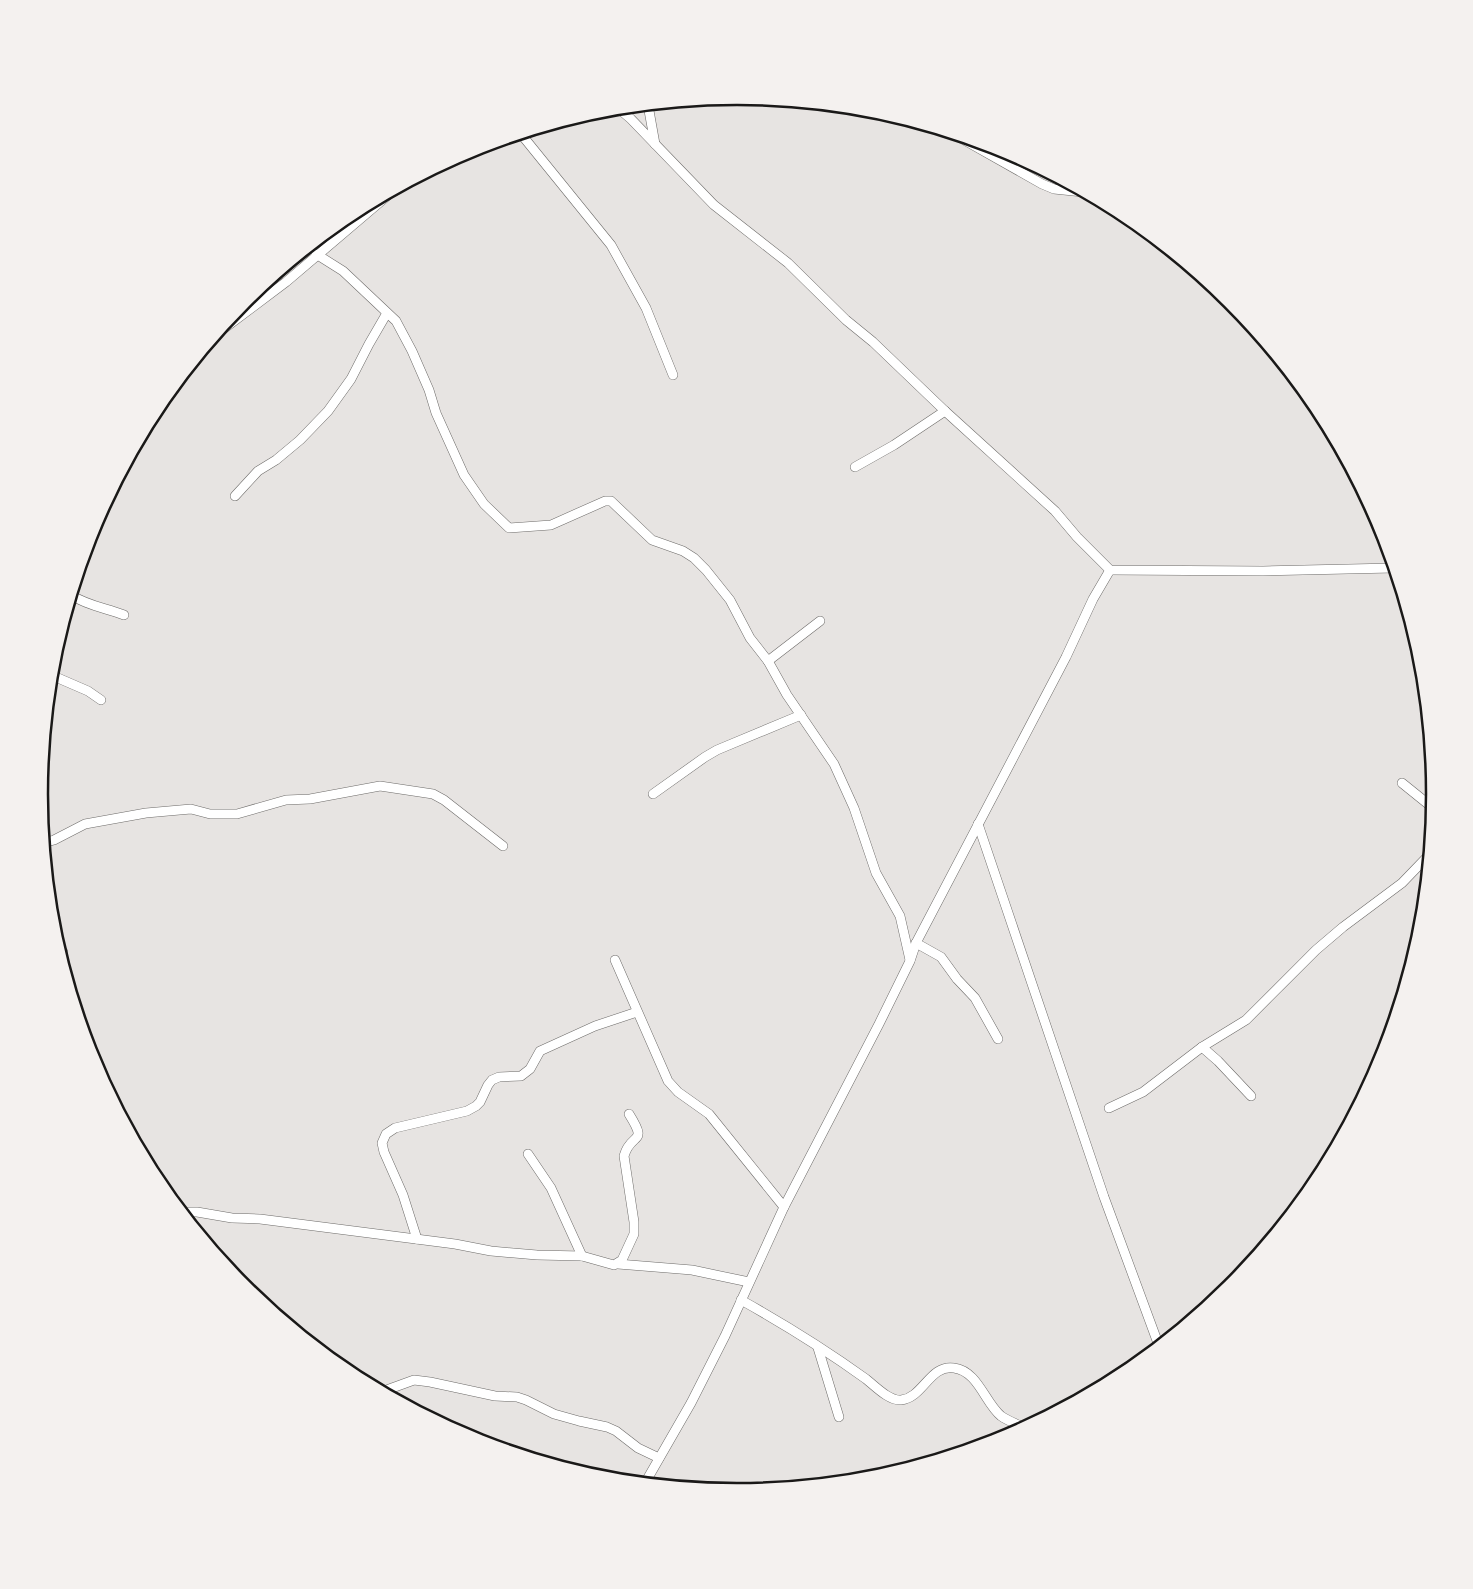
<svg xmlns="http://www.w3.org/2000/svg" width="1473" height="1589" font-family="Montserrat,sans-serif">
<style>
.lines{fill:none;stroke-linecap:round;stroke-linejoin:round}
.minor-casing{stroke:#6d6b69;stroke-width:10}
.minor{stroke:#fff;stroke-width:9}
.rim{fill:none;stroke:#1a1918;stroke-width:2.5}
</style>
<rect width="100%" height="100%" fill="#e7e4e2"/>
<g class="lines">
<g class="minor-casing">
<g id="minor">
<path d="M648 105 655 144"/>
<path d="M618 108 631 119 714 205 788 263 846 320 873 342 945 411 1055 511 1077 537 1110 570 1263 571 1393 568"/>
<path d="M521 134 611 245 646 308 673 375"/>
<path d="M957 136 1042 184 1054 189 1083 192"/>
<path d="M316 254 343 271 396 321 412 351 429 390 436 413 464 475 484 504 509 528 551 525 605 501H611L652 540 683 551 694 558 706 570 730 600 750 638 768 661 820 621"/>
<path d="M214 336 286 282 393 191"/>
<path d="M855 467 894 445 945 411"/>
<path d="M235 496 258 471 276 460 300 440 328 411 351 379 369 344 387 313"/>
<path d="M71 595C88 606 106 608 124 615"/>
<path d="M768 661 787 695 834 764 854 808 876 873 900 916 910 960"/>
<path d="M51 675 88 691 101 700"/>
<path d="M1402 783 1433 808"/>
<path d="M653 794 705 757 717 750 801 715"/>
<path d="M978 824 1104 1197 1159 1346"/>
<path d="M43 843 54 840 85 824 146 813 191 809 210 814H237L286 800 310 799 380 786 433 794 444 800 503 846"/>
<path d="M916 943 941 957 957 979 975 998 998 1039"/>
<path d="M59 952H63"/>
<path d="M615 960 668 1081 678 1092 709 1114 784 1207"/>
<path d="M1202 1047 1218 1061 1251 1096"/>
<path d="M1109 1108 1143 1092 1202 1047 1246 1020 1316 950 1343 927 1402 883 1428 856"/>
<path d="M528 1154 551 1188 582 1256"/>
<path d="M180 1212H197L232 1218 260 1219 455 1244 491 1251 537 1255 582 1256 614 1265 622 1260 634 1234V1222L624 1156C631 1131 649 1146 629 1114"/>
<path d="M417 1239 403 1195 384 1152 382 1143 386 1134 395 1128 467 1111 476 1106 480 1102 488 1085 492 1080 499 1077 521 1076 530 1069 540 1051 595 1026 637 1012"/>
<path d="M618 1264 692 1270 749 1282"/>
<path d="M741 1300C784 1324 826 1350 866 1379 875 1386 889 1401 901 1400 923 1398 930 1364 954 1368 978 1371 985 1403 1001 1416 1008 1421 1017 1424 1025 1428"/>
<path d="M818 1348 839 1417"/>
<path d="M381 1392 414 1380 430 1382 495 1396 517 1397 526 1400 554 1414 579 1421 607 1427 616 1431 638 1448 659 1458"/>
<path d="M645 1483 691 1403 725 1336 784 1207 879 1024 910 961 916 943 1066 657 1093 599 1110 570"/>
</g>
</g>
<use href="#minor" class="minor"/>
</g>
<path d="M0 0H1473V1589H0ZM48 794a689 689 0 1 1 1378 0a689 689 0 1 1-1378 0Z" fill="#f4f1ef" fill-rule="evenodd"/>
<path class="rim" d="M48 794a689 689 0 1 1 1378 0a689 689 0 1 1-1378 0Z"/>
</svg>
